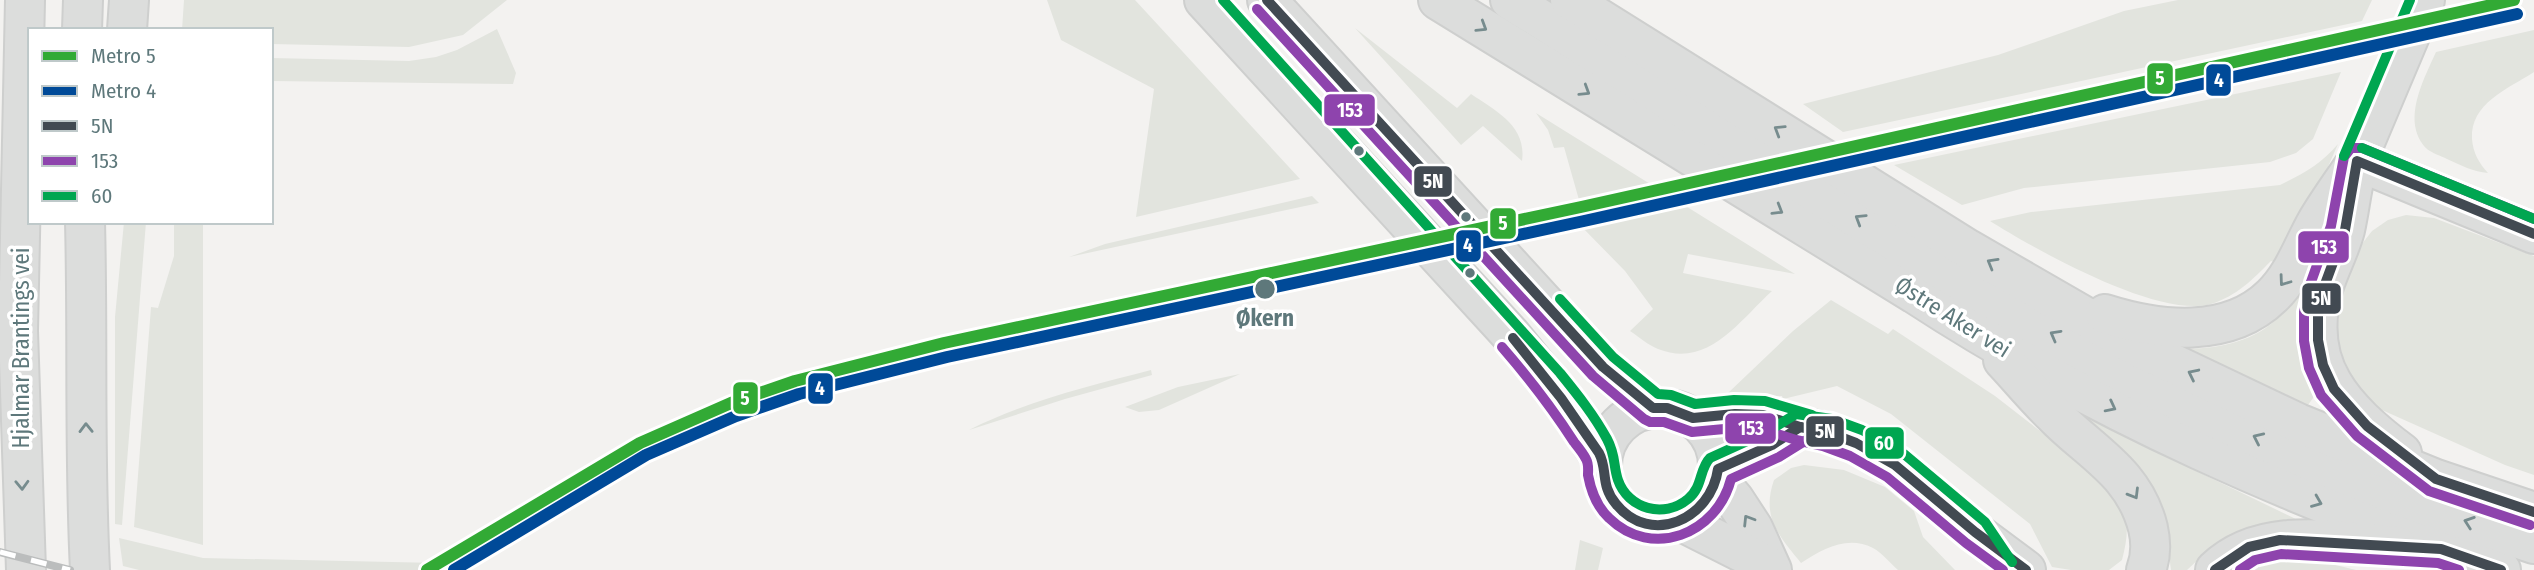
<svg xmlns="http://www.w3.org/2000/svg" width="2534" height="570" font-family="'Fira Sans Condensed',sans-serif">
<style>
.green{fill:#e2e4de}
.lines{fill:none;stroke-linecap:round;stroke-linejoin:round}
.secondary-casing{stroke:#cecfce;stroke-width:42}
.highway-casing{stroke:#cecfce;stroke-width:42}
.secondary{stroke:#dcdddc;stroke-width:38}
.highway{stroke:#dcdddc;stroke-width:38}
.rail-casing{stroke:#bbbdbd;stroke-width:8}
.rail{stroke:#fff;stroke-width:5;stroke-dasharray:16;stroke-linecap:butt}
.bus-1-casing{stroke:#fff;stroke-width:16}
.bus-2-casing{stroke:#fff;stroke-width:16}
.bus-3-casing{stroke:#fff;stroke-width:16}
.bus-1{stroke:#424a52;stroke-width:10}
.bus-2{stroke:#8e44ad;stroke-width:10}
.bus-3{stroke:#00a651;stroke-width:10}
.metro-1-casing{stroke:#fff;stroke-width:18}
.metro-2-casing{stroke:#fff;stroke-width:18}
.metro-1{stroke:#32aa35;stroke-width:12}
.metro-2{stroke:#004a98;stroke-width:12}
.oneway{stroke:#778c8e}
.bus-dot{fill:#5e787b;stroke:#fff;stroke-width:2.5}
.labels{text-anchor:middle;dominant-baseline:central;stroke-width:7;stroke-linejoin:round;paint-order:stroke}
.street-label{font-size:23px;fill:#5e787b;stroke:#fff}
.stop-label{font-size:23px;font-weight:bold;fill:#5e787b;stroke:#fff}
.line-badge{stroke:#fff;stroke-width:2.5}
.badge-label{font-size:19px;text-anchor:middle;font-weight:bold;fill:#fff}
</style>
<rect width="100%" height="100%" fill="#f3f2f0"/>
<g class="green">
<path d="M184 0H507L463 35 409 47 271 44V30H182Z"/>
<path d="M1047 0H1135L1300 179 1136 217 1154 89 1061 40Z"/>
<path d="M2178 0H2372L2362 21 1843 132 1803 104 1998 55 2124 11Z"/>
<path d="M1355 28 1457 108 1471 94C1496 111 1527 126 1522 161L1483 126 1461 145Z"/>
<path d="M497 29 516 73 513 84 271 81V58L409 61 436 57 457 50Z"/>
<path d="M2534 30V72C2508 89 2470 103 2472 139 2473 153 2479 163 2488 173 2474 172 2460 165 2447 159 2441 156 2432 153 2427 149 2400 122 2424 79 2436 52Z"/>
<path d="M2341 72 2313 139 2296 153 2270 162 2024 188 1962 205 1894 165Z"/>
<path d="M1536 113 1795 274 1688 254 1683 273 1772 291C1739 321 1708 369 1658 349 1648 345 1639 337 1630 331L1653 309 1625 271 1578 223 1581 207 1564 147 1554 148 1548 130Z"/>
<path d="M2338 144 2315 196 2276 263 2271 261C2253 279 2237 296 2211 304 2159 319 2036 250 1990 221L2031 212 2280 185C2303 174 2321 164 2338 144Z"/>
<path d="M1312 196 1319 203 1069 257 1105 244Z"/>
<path d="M2406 215 2434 218 2534 256V475L2505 465 2382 410 2362 396 2341 360 2337 335 2341 297 2355 253 2372 231 2388 220Z"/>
<path d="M124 222H146L122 525 115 524V317Z"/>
<path d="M174 222H203V545L134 527 151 307 158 308 174 256Z"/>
<path d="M2296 293 2304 296C2293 341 2298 353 2316 394L2305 409 2175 349C2209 349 2243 346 2271 324 2280 316 2288 303 2296 293Z"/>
<path d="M1831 300 1888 334 1893 329 1995 396 2094 473C2097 482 2103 484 2110 490 2131 511 2129 533 2122 560L2109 570H2071L2052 567 2030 524 1891 414 1837 386 1783 399 1782 396 1745 397 1728 393 1793 331Z"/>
<path d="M1151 370 1152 375 1065 399 969 430C1027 401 1089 386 1151 370Z"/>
<path d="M1240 374 1159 410 1139 412 1125 407 1178 387Z"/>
<path d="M2072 411 2300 521 2259 525 2218 541 2187 570H2171C2166 529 2158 486 2127 455 2110 439 2090 426 2072 411Z"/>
<path d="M1804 465 1844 470 1885 487 1914 511 1923 537 1955 570H1898C1890 563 1882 553 1873 548 1847 535 1823 549 1801 563 1779 536 1761 517 1774 480L1791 468Z"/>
<path d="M119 538 203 558 438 563 437 570H139L123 566Z"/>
<path d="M1580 540 1603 548 1598 570H1575Z"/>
<path d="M2295 555 2356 570H2246L2253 564Z"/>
</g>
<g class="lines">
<g class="secondary-casing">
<g id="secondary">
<path d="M1204 0 1511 335 1554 388 1602 459"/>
<path d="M1267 0 1603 367 1653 408"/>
<path d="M2425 0 2357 161 2534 234"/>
<circle cx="1660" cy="466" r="58"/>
<path d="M1693 418 1735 414 1763 415 1800 427 1827 432 1856 443 1895 465 1975 532 2026 570"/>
<path d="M1718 469 1772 445 1800 427"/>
<path d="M1717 479 1734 499 1753 528 1772 570"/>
<path d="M1680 521 1769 566"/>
</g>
</g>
<g class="highway-casing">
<g id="highway">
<path d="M25 0 18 331 26 570"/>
<path d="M1438 0 1915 294C2097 413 2296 499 2501 570"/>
<path d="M1510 0C1710 124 1906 256 2114 368 2249 440 2390 496 2534 544"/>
<path d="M1570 0 1968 249 2136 346 2298 423 2436 479 2534 512"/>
<path d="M82 30 83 0"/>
<path d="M127 30 129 0"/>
<path d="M2355 176C2351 194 2349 212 2345 230 2340 249 2330 267 2324 286 2300 365 2344 409 2402 453"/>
<path d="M85 222C88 338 84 454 90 570"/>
<path d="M2105 314C2159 331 2228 339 2272 296 2293 276 2302 248 2316 223 2328 202 2344 181 2357 161"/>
<path d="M2003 360C2020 378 2036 398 2054 415 2091 453 2134 472 2148 528 2151 541 2151 557 2146 570"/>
<path d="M2215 570C2263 524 2338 542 2397 546"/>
</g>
</g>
<use href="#secondary" class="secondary"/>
<use href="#highway" class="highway"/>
<g class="rail-casing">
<path id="rail" d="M0 552 70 570"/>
</g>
<use href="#rail" class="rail"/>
<g class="bus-1-casing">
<g id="bus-1">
<path d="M1267 0 1603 367 1653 408H1667L1693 418 1735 414 1763 415 1800 427 1827 432 1856 443 1895 465 1975 532 2026 570"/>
<path d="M2534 234 2357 161 2345 230 2324 287 2318 314V340L2323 365 2334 389 2367 426 2436 479 2534 512"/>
<path d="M1513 338 1561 398 1599 453C1608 470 1600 485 1616 504 1651 547 1711 519 1718 469L1772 445 1800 427"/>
<path d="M2215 570 2249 547 2280 540 2441 549 2501 570"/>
</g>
</g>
<g class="bus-2-casing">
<g id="bus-2">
<path d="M1257 9 1593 376 1644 419 1650 422H1664L1692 432 1735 428 1761 429 1796 440 1823 446 1850 456 1887 477 1966 543 2003 570"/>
<path d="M1502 347C1528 377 1552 408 1574 442 1578 447 1583 453 1586 459 1589 464 1588 470 1588 475 1591 491 1597 507 1609 518 1652 560 1717 534 1731 479L1779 457 1808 439"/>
<path d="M2530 525 2429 491 2357 436 2321 395 2309 368 2304 341V312L2311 282 2331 226 2344 157 2351 148H2362L2534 219"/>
<path d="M2240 570 2255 560 2281 554 2438 563 2459 570"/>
</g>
</g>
<g class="bus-3-casing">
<g id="bus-3">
<path d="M1223 0 1560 373C1577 394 1594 415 1607 439 1616 456 1613 465 1618 480 1628 509 1664 519 1688 499 1703 487 1699 469 1710 458L1765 433 1796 414 1832 419 1862 430 1904 454 1985 522 2012 562"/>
<path d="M2362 148 2534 219"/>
<path d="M2344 156 2410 0"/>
<path d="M1560 299 1613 357 1658 394 1671 395 1695 404 1734 400 1765 401 1812 415"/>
</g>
</g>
<use href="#bus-1" class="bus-1"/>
<use href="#bus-2" class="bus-2"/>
<use href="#bus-3" class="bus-3"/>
<g class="metro-1-casing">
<path id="metro-1" d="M427 570 640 443 731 403 795 381 944 343 1581 207 2514 0"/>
</g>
<g class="metro-2-casing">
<path id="metro-2" d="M454 570 646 455 736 416 799 394 947 357 1584 221 2517 14"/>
</g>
<use href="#metro-1" class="metro-1"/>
<use href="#metro-2" class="metro-2"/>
</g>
<defs><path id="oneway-chevron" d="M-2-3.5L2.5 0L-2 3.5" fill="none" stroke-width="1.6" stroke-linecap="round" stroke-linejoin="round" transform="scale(1.75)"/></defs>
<g class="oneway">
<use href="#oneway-chevron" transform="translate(1482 27) rotate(32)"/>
<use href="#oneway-chevron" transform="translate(1585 91) rotate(32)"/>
<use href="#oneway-chevron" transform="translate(1779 130) rotate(-148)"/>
<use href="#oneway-chevron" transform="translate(1778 210) rotate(31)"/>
<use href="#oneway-chevron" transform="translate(1860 219) rotate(-148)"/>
<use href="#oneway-chevron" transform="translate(1992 263) rotate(-150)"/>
<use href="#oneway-chevron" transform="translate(2284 281) rotate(126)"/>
<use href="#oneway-chevron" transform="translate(2055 335) rotate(-151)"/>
<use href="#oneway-chevron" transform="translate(2193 374) rotate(-154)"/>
<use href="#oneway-chevron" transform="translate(2111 407) rotate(27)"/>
<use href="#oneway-chevron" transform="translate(86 428) rotate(-91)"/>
<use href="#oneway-chevron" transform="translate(2258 438) rotate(-155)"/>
<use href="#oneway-chevron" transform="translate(22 485) rotate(88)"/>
<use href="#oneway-chevron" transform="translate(2134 494) rotate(59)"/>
<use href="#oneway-chevron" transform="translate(2317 502) rotate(22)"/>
<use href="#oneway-chevron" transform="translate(1748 520) rotate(-122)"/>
<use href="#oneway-chevron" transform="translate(2469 522) rotate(-161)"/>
</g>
<g class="bus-dot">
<circle cx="1359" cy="151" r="6"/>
<circle cx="1466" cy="217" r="6"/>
<circle cx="1470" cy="273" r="6"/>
<circle cx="1265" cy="289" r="11"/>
</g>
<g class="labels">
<g class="street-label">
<text transform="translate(1953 317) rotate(32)">Østre Aker vei</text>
<text transform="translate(21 348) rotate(-90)">Hjalmar Brantings vei</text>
</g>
<g class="stop-label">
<text x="1265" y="318">Økern</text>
</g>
</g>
<g class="line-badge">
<rect x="2146" y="62" width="28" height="33" rx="7" fill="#32aa35"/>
<rect x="2205" y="63" width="27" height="34" rx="7" fill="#004a98"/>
<rect x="1323" y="93" width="53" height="34" rx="7" fill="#8e44ad"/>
<rect x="1413" y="165" width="40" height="33" rx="7" fill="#424a52"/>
<rect x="1489" y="207" width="28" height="33" rx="7" fill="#32aa35"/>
<rect x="1455" y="229" width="27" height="34" rx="7" fill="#004a98"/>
<rect x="2297" y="230" width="53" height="34" rx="7" fill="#8e44ad"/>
<rect x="2301" y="282" width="41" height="33" rx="7" fill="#424a52"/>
<rect x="807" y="372" width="27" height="33" rx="7" fill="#004a98"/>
<rect x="732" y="381" width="27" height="34" rx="7" fill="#32aa35"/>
<rect x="1724" y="412" width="53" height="33" rx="7" fill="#8e44ad"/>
<rect x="1805" y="415" width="40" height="33" rx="7" fill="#424a52"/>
<rect x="1864" y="426" width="41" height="34" rx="7" fill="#00a651"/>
</g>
<g class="badge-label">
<text x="2160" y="85">5</text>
<text x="2219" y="87">4</text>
<text x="1350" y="117">153</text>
<text x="1433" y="188">5N</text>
<text x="1503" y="230">5</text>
<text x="1468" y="252">4</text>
<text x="2324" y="254">153</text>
<text x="2321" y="305">5N</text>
<text x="820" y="395">4</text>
<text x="745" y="405">5</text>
<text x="1751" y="435">153</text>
<text x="1825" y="438">5N</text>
<text x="1884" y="450">60</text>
</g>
<rect x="28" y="28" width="245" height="196" fill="#ffffff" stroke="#bfc9ca" stroke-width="2"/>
<rect x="42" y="51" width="35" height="10" fill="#32aa35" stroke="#bfc9ca" stroke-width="2"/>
<text x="91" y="63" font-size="21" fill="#5e787b">Metro 5</text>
<rect x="42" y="86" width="35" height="10" fill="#004a98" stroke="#bfc9ca" stroke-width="2"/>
<text x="91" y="98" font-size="21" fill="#5e787b">Metro 4</text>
<rect x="42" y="121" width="35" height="10" fill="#424a52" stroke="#bfc9ca" stroke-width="2"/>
<text x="91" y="133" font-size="21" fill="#5e787b">5N</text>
<rect x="42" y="156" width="35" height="10" fill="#8e44ad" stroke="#bfc9ca" stroke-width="2"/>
<text x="91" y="168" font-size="21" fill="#5e787b">153</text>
<rect x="42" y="191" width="35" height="10" fill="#00a651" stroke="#bfc9ca" stroke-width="2"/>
<text x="91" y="203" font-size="21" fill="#5e787b">60</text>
</svg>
